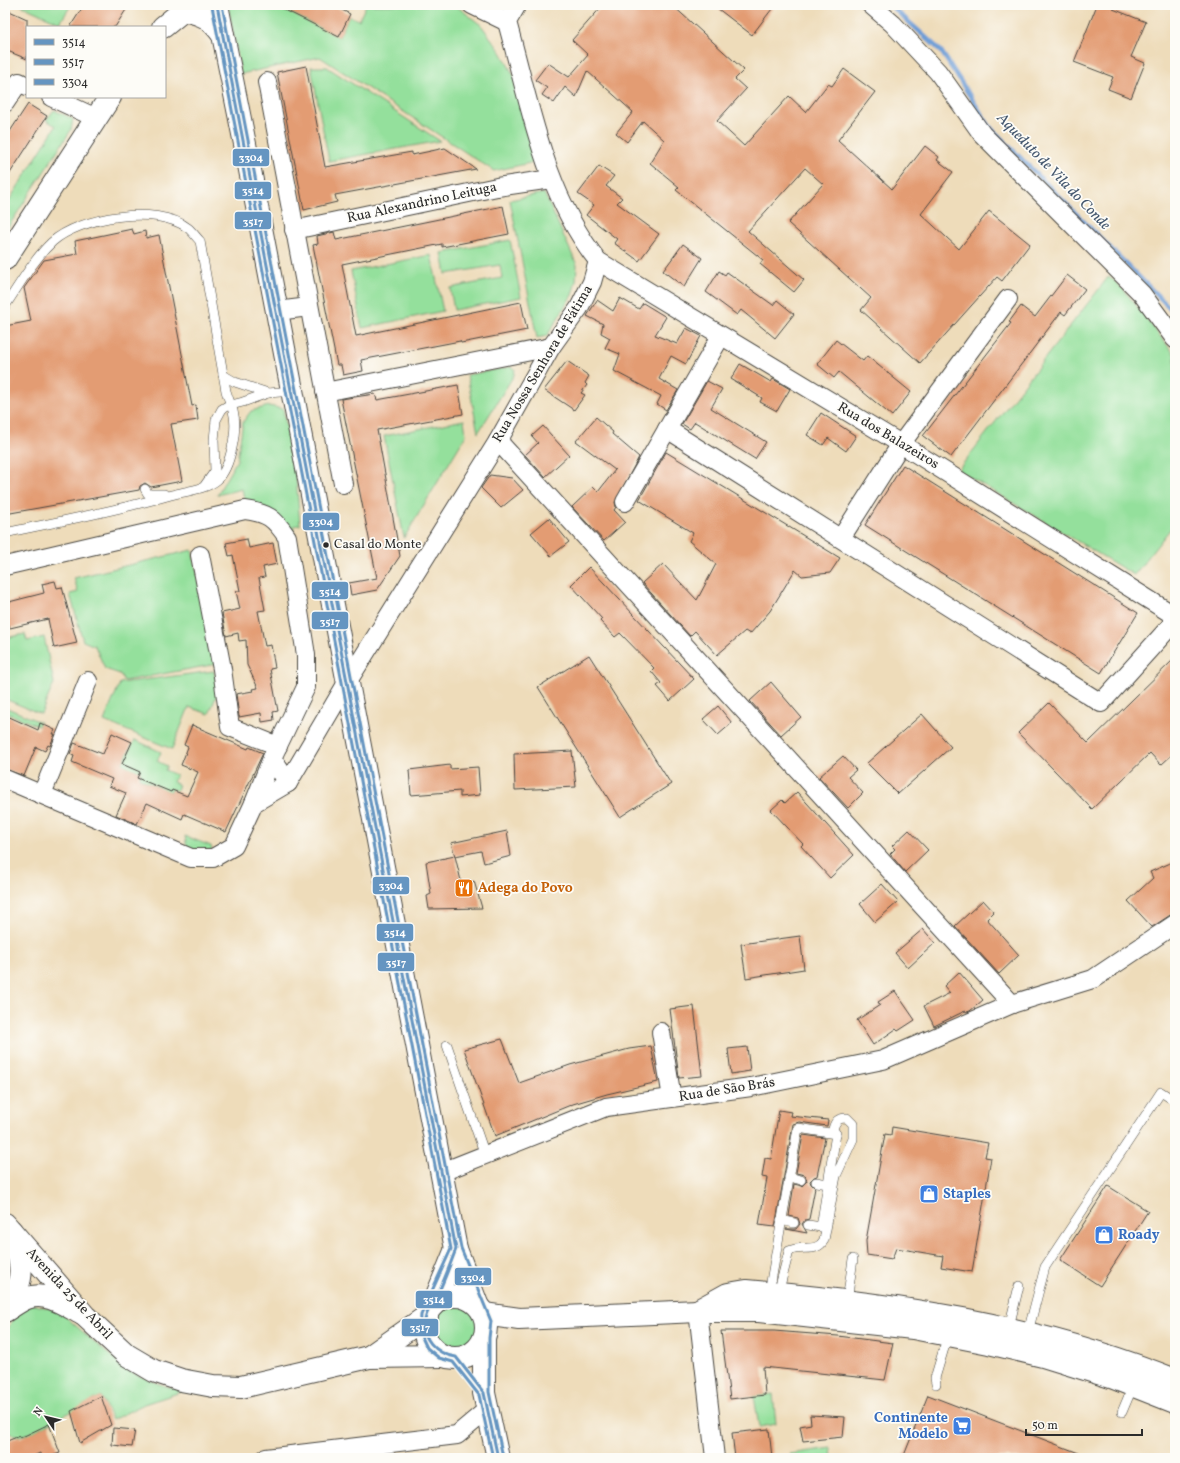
<svg xmlns="http://www.w3.org/2000/svg" width="1180" height="1463" font-family="Vollkorn,serif">
<style>
.green{fill:#94e09c;stroke:#608664}
.lines{fill:none;stroke-linecap:round;stroke-linejoin:round}
.stream{stroke:#6c9cd6;stroke-width:4.5}
.building{fill:#e39c73}
.lane-casing{stroke:#484640;stroke-width:10}
.street-casing{stroke:#484640;stroke-width:20}
.secondary-casing{stroke:#484640;stroke-width:24}
.primary-casing{stroke:#484640;stroke-width:24}
.lane{stroke:#fff;stroke-width:9}
.street{stroke:#fff;stroke-width:18}
.secondary{stroke:#fff;stroke-width:22}
.primary{stroke:#fff;stroke-width:22}
.bus-1-casing{stroke:#fdfcf7;stroke-width:6}
.bus-2-casing{stroke:#fdfcf7;stroke-width:6}
.bus-3-casing{stroke:#fdfcf7;stroke-width:6}
.bus-1{stroke:#6595c1;stroke-width:3}
.bus-2{stroke:#6595c1;stroke-width:3}
.bus-3{stroke:#6595c1;stroke-width:3}
.bus-dot{fill:#2b2b2b;stroke:#fdfcf7;stroke-width:1.5}
.labels{text-anchor:middle;dominant-baseline:central;stroke-width:3.5;stroke-linejoin:round;paint-order:stroke}
.bus-label{font-size:13px;fill:#2b2b2b;stroke:#fdfcf7;text-anchor:start}
.street-label{font-size:14px;fill:#2b2b2b;stroke:#fdfcf7}
.food-label{font-size:14px;font-weight:bold;fill:#c56008;stroke:#fdfcf7;text-anchor:start}
.shop-label{font-size:14px;font-weight:bold;fill:#366cbe;stroke:#fdfcf7;text-anchor:start}
.water-label{font-size:15px;font-style:italic;fill:#45586f;stroke:#fdfcf7}
.line-badge{stroke:#fdfcf7;stroke-width:1.5}
.badge-label{font-size:11px;text-anchor:middle;font-weight:bold;fill:#fff}
</style>
<rect width="100%" height="100%" fill="#fdfcf7"/>
<filter id="ink" filterUnits="userSpaceOnUse"><feTurbulence type="fractalNoise" baseFrequency=".025" numOctaves="2"/><feDisplacementMap in="SourceGraphic" scale="8" xChannelSelector="R" yChannelSelector="G"/><feConvolveMatrix kernelMatrix="1 2 1 2 8 2 1 2 1" color-interpolation-filters="sRGB"/></filter>
<filter id="wash" filterUnits="userSpaceOnUse"><feTurbulence type="fractalNoise" baseFrequency=".012" numOctaves="4" result="noise"/><feDisplacementMap in="SourceGraphic" scale="16" xChannelSelector="R" yChannelSelector="G"/><feGaussianBlur stdDeviation="0.9" result="paint"/><feColorMatrix in="noise" values="0 0 0 0 0 0 0 0 0 0 0 0 0 0 0 0 0 1.4 0 .05"/><feComposite in="paint" operator="in"/></filter>
<g filter="url(#wash)">
<rect width="100%" height="100%" fill="#eedcba"/>
<g class="green">
<path d="M20 5H71L60 23Z"/>
<path d="M228 5H275L339 37 349 16 359 20 366 5H455L481 25 501 52 516 80 539 161 494 171 320 57 241 74Z"/>
<path d="M311 67H327L440 141 329 161Z"/>
<path d="M54 110 73 119 71 130 5 232V207L56 126 46 120Z"/>
<path d="M544 193 577 265 576 281 572 295 547 336 537 338 510 200Z"/>
<path d="M510 240 521 297 454 310 450 288 502 278 500 265 446 274 442 253Z"/>
<path d="M431 255 443 311 362 328 351 271Z"/>
<path d="M1109 276 1123 289 1175 355V523L1134 575 958 470Z"/>
<path d="M510 367 515 369 514 375 478 433 467 375Z"/>
<path d="M269 406 283 409 296 477 300 525 293 526 294 530 290 531 245 503 242 489 217 495 237 460 243 422 251 411Z"/>
<path d="M464 420 466 435 404 538 384 436Z"/>
<path d="M192 550 217 664 124 681 120 674 105 669 95 646 83 641 70 594 78 592 74 578Z"/>
<path d="M25 634 27 641 44 637 54 683 41 714 5 699V638Z"/>
<path d="M214 671 218 692 209 714 189 707 172 749 104 721 120 683Z"/>
<path d="M5 707 40 722 38 726 5 712Z"/>
<path d="M135 740 161 752 157 761 167 766 165 770 176 775 173 782 179 785 177 791 172 789 170 792 139 778 141 772 122 764Z"/>
<path d="M185 836 211 846 212 851 187 849Z"/>
<path d="M32 1304 59 1311 107 1353 133 1373 162 1385 184 1391 144 1404 112 1420 101 1396 31 1433 19 1436 5 1432V1331L19 1312Z"/>
<circle cx="455" cy="1327" r="23"/>
<path d="M773 1394 776 1424 759 1427 754 1396Z"/>
<path d="M831 1448 832 1458H790L789 1454Z"/>
</g>
<g class="lines">
<path class="stream" d="M890 5 941 51 990 127 1169 307 1175 316"/>
</g>
<g id="blocks">
<g class="building">
<path d="M84 5H129L115 27H70Z"/>
<path d="M275 5H332L350 14 339 37Z"/>
<path d="M603 5H672L744 70 735 79 746 89 717 121 744 146 789 96 806 112 828 84 832 86 844 69 875 92 838 140 892 189 925 146 939 157 937 160 953 172 921 214 959 249 989 211 1030 244 1002 281 997 277 920 363 861 310 871 298 788 223 823 184 805 168 748 231 804 280 794 292 760 264 763 260 676 190 679 187 650 163 664 140 643 121 627 142 616 133 633 112 587 71 576 97 565 87 554 103 542 95 547 88 535 80 548 63 569 77 588 55 572 40Z"/>
<path d="M713 5H775L752 35Z"/>
<path d="M1097 5H1114L1113 9 1146 22 1131 57 1145 63 1131 98 1108 89 1113 77 1074 62Z"/>
<path d="M5 9 27 19V59L5 50Z"/>
<path d="M306 66 325 167 412 152V155L445 148 476 169 335 195 337 202 304 210 277 72Z"/>
<path d="M28 104 47 116 5 181V139Z"/>
<path d="M599 166 614 176 606 186 622 198 617 203 659 234 639 261 614 243 617 239 586 215 594 205 578 194Z"/>
<path d="M503 206 509 234 442 247V244L342 264 356 336 521 302 527 330 461 343 460 341 361 360 363 371 343 375 341 365H337L313 245 318 244 317 236 334 232 336 240Z"/>
<path d="M132 229 134 234 145 231 146 238 159 235 192 406 196 405 198 420 171 424 182 481 151 487 145 483 140 486 139 490 5 514V326L31 321 24 288 44 260 77 254 75 241Z"/>
<path d="M683 244 702 258 684 287 663 271Z"/>
<path d="M719 271 725 275 727 272 773 305 777 300 794 314 775 338 741 310 737 315 706 292Z"/>
<path d="M1067 275 1085 289 1065 315 1061 312 951 457 923 436 1011 323 1009 322 1021 306 1035 317Z"/>
<path d="M620 298 639 309 643 303 666 317 655 335 677 344 686 328 701 336 686 364 671 356 659 379 678 390 666 410 657 404 661 396 614 371 620 354 605 348 610 338 601 333 603 324 587 316 597 300 613 311Z"/>
<path d="M836 340 863 361 867 356 911 392 892 416 839 372 834 378 817 364Z"/>
<path d="M567 361 589 376 585 383 587 385 581 393 585 395 574 410 544 390Z"/>
<path d="M740 364 771 382 773 379 790 389 777 411 760 402 762 398 731 379Z"/>
<path d="M707 381 722 389 711 408 766 442 755 459 695 422 690 429 682 424Z"/>
<path d="M458 385 463 414 377 430 400 556 377 590 351 595 349 583 377 578 341 399 375 394 377 400Z"/>
<path d="M821 413 856 436 846 451 828 438 823 445 807 435Z"/>
<path d="M596 417 613 432 612 434 639 457 615 502 616 507 614 510 625 522 604 541 572 507 593 487 598 492 615 470 576 441Z"/>
<path d="M543 426 569 455 545 477 525 455 538 443 532 436Z"/>
<path d="M666 452 840 558 830 573 802 576 795 570 770 611 750 634 745 631 717 655 695 631 690 636 642 583 663 564 697 600 716 564 689 541 693 533 639 500Z"/>
<path d="M903 465 1138 613 1101 673 865 525Z"/>
<path d="M490 475 512 478 523 490 501 508 481 488Z"/>
<path d="M549 518 569 542 551 556 531 533Z"/>
<path d="M247 539 249 548 273 543 277 564 263 567 265 577 259 578 265 610 258 611 265 646 271 645 275 668 270 669 278 711 273 712 274 720 262 722 261 713 239 717 236 694 253 691 252 689 258 688 247 665 246 640 239 641 238 633 226 636 222 613 240 609 236 591H240L233 555 229 556 226 543Z"/>
<path d="M589 567 694 679 670 701 657 686 661 683 651 671 654 668 620 633 615 637 600 621 602 619 571 585Z"/>
<path d="M55 581 57 588 62 587 77 643 54 648 48 619 10 628 8 622 5 623V603L44 593 42 584Z"/>
<path d="M589 655 671 784 620 817 538 687Z"/>
<path d="M1175 658V752L1161 765 1150 753 1092 809 1018 733 1049 703 1088 743Z"/>
<path d="M771 682 801 717 781 735 750 701Z"/>
<path d="M718 706 732 723 718 735 703 719Z"/>
<path d="M922 714 951 747 898 794 867 763Z"/>
<path d="M5 715 38 730 40 723 55 730 53 734H55L50 746 48 745 45 751 36 747 24 776 5 769Z"/>
<path d="M192 725 248 749 249 747 263 753 226 832 184 814 182 819 147 803 137 824 116 815 126 793 109 786 112 779 72 762 74 756 70 754 74 743 103 754 112 733 132 742 122 764 140 772 137 778 171 792 172 790 187 796 198 772 181 765 188 747 184 745Z"/>
<path d="M572 751 576 787 515 790 514 754Z"/>
<path d="M843 756 856 770 848 777 863 793 848 808 819 777Z"/>
<path d="M450 765V769L478 767 480 795 460 797V791L411 795 409 770Z"/>
<path d="M797 792 854 855 830 878 801 846 803 844 771 810 782 800 785 803Z"/>
<path d="M909 830 928 850 905 872 890 854 895 849 892 846Z"/>
<path d="M507 831 511 856 484 863 481 851 455 856 451 843Z"/>
<path d="M455 856 462 885 474 881 482 908 429 909 427 896 431 894 426 862Z"/>
<path d="M1175 861V912L1152 927 1128 901 1153 878 1150 872Z"/>
<path d="M882 884 898 902 875 922 860 904Z"/>
<path d="M983 900 994 912 987 919 1019 955 999 974 955 926Z"/>
<path d="M923 929 935 943 908 968 895 953Z"/>
<path d="M800 936 804 969 746 978 741 944Z"/>
<path d="M959 972 983 1000 970 1011 967 1012 965 1011 934 1026 924 1006 950 993 944 986Z"/>
<path d="M895 991 915 1020 898 1031 896 1029 873 1045 857 1020 880 1005 878 1002Z"/>
<path d="M694 1006 702 1076 679 1078 670 1009Z"/>
<path d="M502 1039 519 1083 570 1065 629 1049 651 1046 658 1082 607 1094 573 1104 495 1136 464 1049Z"/>
<path d="M747 1047 750 1071 731 1074 728 1049Z"/>
<path d="M779 1110 791 1112 790 1116 828 1120 827 1126 799 1122 793 1124 775 1227 759 1225 767 1178 762 1177 765 1158 771 1159Z"/>
<path d="M892 1127 988 1143 985 1157 991 1158 972 1272 941 1267 943 1256 896 1248 892 1259 867 1255 866 1241 885 1134 891 1135Z"/>
<path d="M803 1135 825 1138 817 1176 814 1177 810 1181 811 1184 815 1188 809 1219 805 1220 802 1224 807 1233 786 1229H796L800 1224 798 1218 789 1216 794 1184 802 1186 807 1181 805 1175 796 1173Z"/>
<path d="M1108 1186 1148 1211 1100 1286 1060 1260Z"/>
<path d="M721 1331H774L838 1336 893 1343 885 1380 763 1367 765 1395 730 1399Z"/>
<path d="M928 1395 1089 1457V1458H903Z"/>
<path d="M101 1396 111 1425 80 1443 71 1411Z"/>
<path d="M810 1415 845 1417 843 1437 803 1441 800 1426 811 1424Z"/>
<path d="M49 1424 60 1453 46 1458H42L40 1453 29 1458H5V1442L19 1436 20 1438Z"/>
<path d="M113 1428 135 1430 132 1447 112 1445Z"/>
<path d="M769 1429 772 1458H735L732 1433Z"/>
</g>
</g>
</g>
<g filter="url(#ink)">
<use href="#blocks" fill-opacity="0" stroke="#484640" stroke-width="1"/>
<g class="lines">
<g class="lane-casing">
<g id="lane">
<path d="M5 306C20 284 33 260 52 242 80 217 156 204 188 228 192 231 196 237 200 241L226 391C228 398 231 404 233 411 238 428 231 468 217 480 205 490 185 491 171 495 116 511 61 521 5 533"/>
<path d="M223 375 235 382 268 393"/>
<path d="M205 485 215 471 214 440 216 420 222 409 227 406 243 402 268 393 293 391"/>
<path d="M145 489 148 494H164"/>
<path d="M447 1045 485 1155"/>
<path d="M789 1177 801 1180"/>
<path d="M816 1182 828 1184"/>
<path d="M781 1220 794 1223"/>
<path d="M769 1293 798 1128 836 1134"/>
<path d="M778 1294 789 1251C802 1244 816 1254 824 1240L836 1176 853 1139V1124L847 1118C838 1118 835 1121 833 1129L836 1134 821 1227 808 1225"/>
<path d="M847 1301 853 1259"/>
<path d="M1009 1327 1019 1286"/>
<path d="M1028 1332 1045 1267 1161 1092 1175 1101"/>
<path d="M936 1384 935 1378 948 1335"/>
<path d="M1122 1412 1133 1386"/>
</g>
</g>
<g class="street-casing">
<g id="street">
<path d="M472 5 507 22"/>
<path d="M517 5 507 22C530 104 544 193 598 261L901 444 1175 616"/>
<path d="M871 5 893 24 938 72 982 134 1142 294 1175 339"/>
<path d="M267 82 343 484"/>
<path d="M51 97 96 118"/>
<path d="M5 103 19 82 27 86"/>
<path d="M294 230 497 187 551 179"/>
<path d="M277 311 309 307"/>
<path d="M325 392 551 347"/>
<path d="M667 429 1101 703 1175 621"/>
<path d="M498 441 1012 1004"/>
<path d="M625 502 721 336"/>
<path d="M841 538 901 444 1008 299"/>
<path d="M200 555 222 669 230 727 278 746"/>
<path d="M5 566 245 510C268 513 274 518 287 537L306 655V687L272 758 288 783"/>
<path d="M5 779 191 858H213L234 846 254 803 288 783 348 681 498 441 551 347 579 308 592 282 598 261"/>
<path d="M42 794 88 681"/>
<path d="M254 803 272 758"/>
<path d="M661 1032 672 1098"/>
<path d="M442 1172 606 1107 751 1087 883 1060 1012 1004 1093 979 1175 924"/>
<path d="M698 1311 715 1458"/>
<path d="M266 1458 457 1435 488 1409"/>
</g>
</g>
<g class="secondary-casing">
<g id="secondary">
<path d="M184 10C205 15 210 18 223 35"/>
<path d="M163 27 190 5"/>
<path d="M5 259 110 97"/>
<path d="M5 1307C9 1300 16 1292 18 1285 25 1268 16 1247 11 1231"/>
<path d="M699 1310 728 1294 746 1291C893 1303 1038 1325 1175 1380"/>
<path d="M5 1311C12 1307 19 1301 27 1298 47 1291 65 1305 82 1314"/>
<path d="M484 1314 519 1319 698 1311H759L913 1328 989 1343 1043 1356 1114 1378 1175 1402"/>
</g>
</g>
<g class="primary-casing">
<g id="primary">
<path d="M217 5 245 144 456 1249 477 1304"/>
<path d="M5 1224 85 1316 127 1355 154 1371 181 1380 213 1386 241 1387 369 1357 444 1356"/>
<circle cx="455" cy="1327" r="31"/>
<path d="M433 1305 456 1249"/>
<path d="M484 1338V1393L498 1458"/>
<path d="M369 1357 427 1316"/>
</g>
</g>
<use href="#lane" class="lane"/>
<use href="#street" class="street"/>
<use href="#secondary" class="secondary"/>
<use href="#primary" class="primary"/>
<g class="bus-1-casing">
<path id="bus-1" d="M217 5 456 1249C451 1262 446 1276 440 1289 436 1298 429 1307 426 1316 419 1338 436 1354 456 1357L484 1393 498 1458"/>
</g>
<g class="bus-2-casing">
<path id="bus-2" d="M212 6 451 1249 421 1315 420 1333 427 1348 439 1358 453 1362 479 1395 493 1458"/>
</g>
<g class="bus-3-casing">
<path id="bus-3" d="M222 5 461 1248 491 1321 489 1338V1392L503 1457"/>
</g>
<use href="#bus-1" class="bus-1"/>
<use href="#bus-2" class="bus-2"/>
<use href="#bus-3" class="bus-3"/>
</g>
</g>
<defs>
<g id="restaurant-square" transform="scale(1)"><rect x="-9" y="-9" width="18" height="18" rx="4" fill="#e8710a" stroke="#fdfcf7"/><path d="M-5-6h1v4h1v-4h1v4h1v-4h1v5L-1.5 .5V6h-2V.5L-5-1ZM5-6V6H3V1.5H1.5Q1.5-4 5-6Z" fill="#fff"/></g>
<g id="shop-square" transform="scale(1)"><rect x="-9" y="-9" width="18" height="18" rx="4" fill="#3f7fe0" stroke="#fdfcf7"/><path d="M-5-2.5h2.3a2.7 3.5 0 0 1 5.4 0H5L5.5 6h-11ZM-1.5-2.5h3a1.5 2.3 0 0 0-3 0Z" fill="#fff"/></g>
<g id="supermarket-square" transform="scale(1)"><rect x="-9" y="-9" width="18" height="18" rx="4" fill="#3f7fe0" stroke="#fdfcf7"/><path d="M-6-5.5h2.5l.6 2H6L4.5 2H-2.5L-4.4-4H-6ZM-1.5 3.2a1.3 1.3 0 1 0 .1 0ZM3 3.2a1.3 1.3 0 1 0 .1 0Z" fill="#fff"/></g>
</defs>
<g fill-rule="evenodd">
<use href="#restaurant-square" x="464" y="888"/>
<use href="#shop-square" x="929" y="1194"/>
<use href="#shop-square" x="1104" y="1235"/>
<use href="#supermarket-square" x="962" y="1426"/>
</g>
<circle class="bus-dot" cx="326" cy="545" r="3.5"/>
<g class="labels">
<g class="bus-label">
<text x="334" y="545">Casal do Monte</text>
</g>
<g class="street-label">
<text transform="translate(422 203) rotate(-12)">Rua Alexandrino Leituga</text>
<text transform="translate(543 364) rotate(-59)">Rua Nossa Senhora de Fátima</text>
<text transform="translate(888 436) rotate(31)">Rua dos Balazeiros</text>
<text transform="translate(727 1090) rotate(-9)">Rua de São Brás</text>
<text transform="translate(69 1294) rotate(47)">Avenida 25 de Abril</text>
</g>
<g class="food-label">
<text x="478" y="888">Adega do Povo</text>
</g>
<g class="shop-label">
<text x="943" y="1194">Staples</text>
<text x="1118" y="1235">Roady</text>
<text x="948" y="1418" text-anchor="end">Continente<tspan x="948" dy="16">Modelo</tspan></text>
</g>
<g class="water-label">
<text transform="translate(1053 172) rotate(46)">Aqueduto de Vila do Conde</text>
</g>
</g>
<g class="line-badge">
<rect x="232" y="148" width="38" height="19" rx="4" fill="#6595c1"/>
<rect x="234" y="181" width="38" height="19" rx="4" fill="#6595c1"/>
<rect x="234" y="211" width="38" height="19" rx="4" fill="#6595c1"/>
<rect x="302" y="512" width="38" height="19" rx="4" fill="#6595c1"/>
<rect x="311" y="581" width="38" height="19" rx="4" fill="#6595c1"/>
<rect x="311" y="611" width="38" height="19" rx="4" fill="#6595c1"/>
<rect x="372" y="876" width="38" height="19" rx="4" fill="#6595c1"/>
<rect x="376" y="923" width="38" height="19" rx="4" fill="#6595c1"/>
<rect x="377" y="952" width="38" height="20" rx="4" fill="#6595c1"/>
<rect x="454" y="1267" width="38" height="19" rx="4" fill="#6595c1"/>
<rect x="415" y="1290" width="38" height="19" rx="4" fill="#6595c1"/>
<rect x="401" y="1318" width="38" height="19" rx="4" fill="#6595c1"/>
</g>
<g class="badge-label">
<text x="251" y="161">3304</text>
<text x="253" y="194">3514</text>
<text x="253" y="225">3517</text>
<text x="321" y="525">3304</text>
<text x="330" y="595">3514</text>
<text x="330" y="625">3517</text>
<text x="391" y="889">3304</text>
<text x="395" y="936">3514</text>
<text x="396" y="966">3517</text>
<text x="473" y="1281">3304</text>
<text x="434" y="1303">3514</text>
<text x="420" y="1331">3517</text>
</g>
<rect width="1180" height="1463" fill="none" stroke="#fdfcf7" stroke-width="20"/>
<rect x="26" y="26" width="140" height="72" fill="#fdfcf7" stroke="#a9a8a5"/>
<rect x="34" y="39" width="20" height="6" fill="#6595c1" stroke="#a9a8a5"/>
<text x="62" y="46" font-size="12" fill="#2b2b2b">3514</text>
<rect x="34" y="59" width="20" height="6" fill="#6595c1" stroke="#a9a8a5"/>
<text x="62" y="66" font-size="12" fill="#2b2b2b">3517</text>
<rect x="34" y="79" width="20" height="6" fill="#6595c1" stroke="#a9a8a5"/>
<text x="62" y="86" font-size="12" fill="#2b2b2b">3304</text>
<g transform="translate(46 1417) rotate(305)" stroke="#fdfcf7" stroke-width="3" paint-order="stroke">
<path d="M0-3L7 15L0 10L-7 15Z" fill="#2b2b2b"/>
<text y="-6" font-size="11" font-weight="bold" text-anchor="middle" fill="#2b2b2b">N</text>
</g>
<path d="M1026 1429v6h116v-6" fill="none" stroke="#2b2b2b" stroke-width="2"/>
<text x="1032" y="1429" font-size="12" fill="#2b2b2b" stroke="#fdfcf7" stroke-width="3" paint-order="stroke">50 m</text>
</svg>
